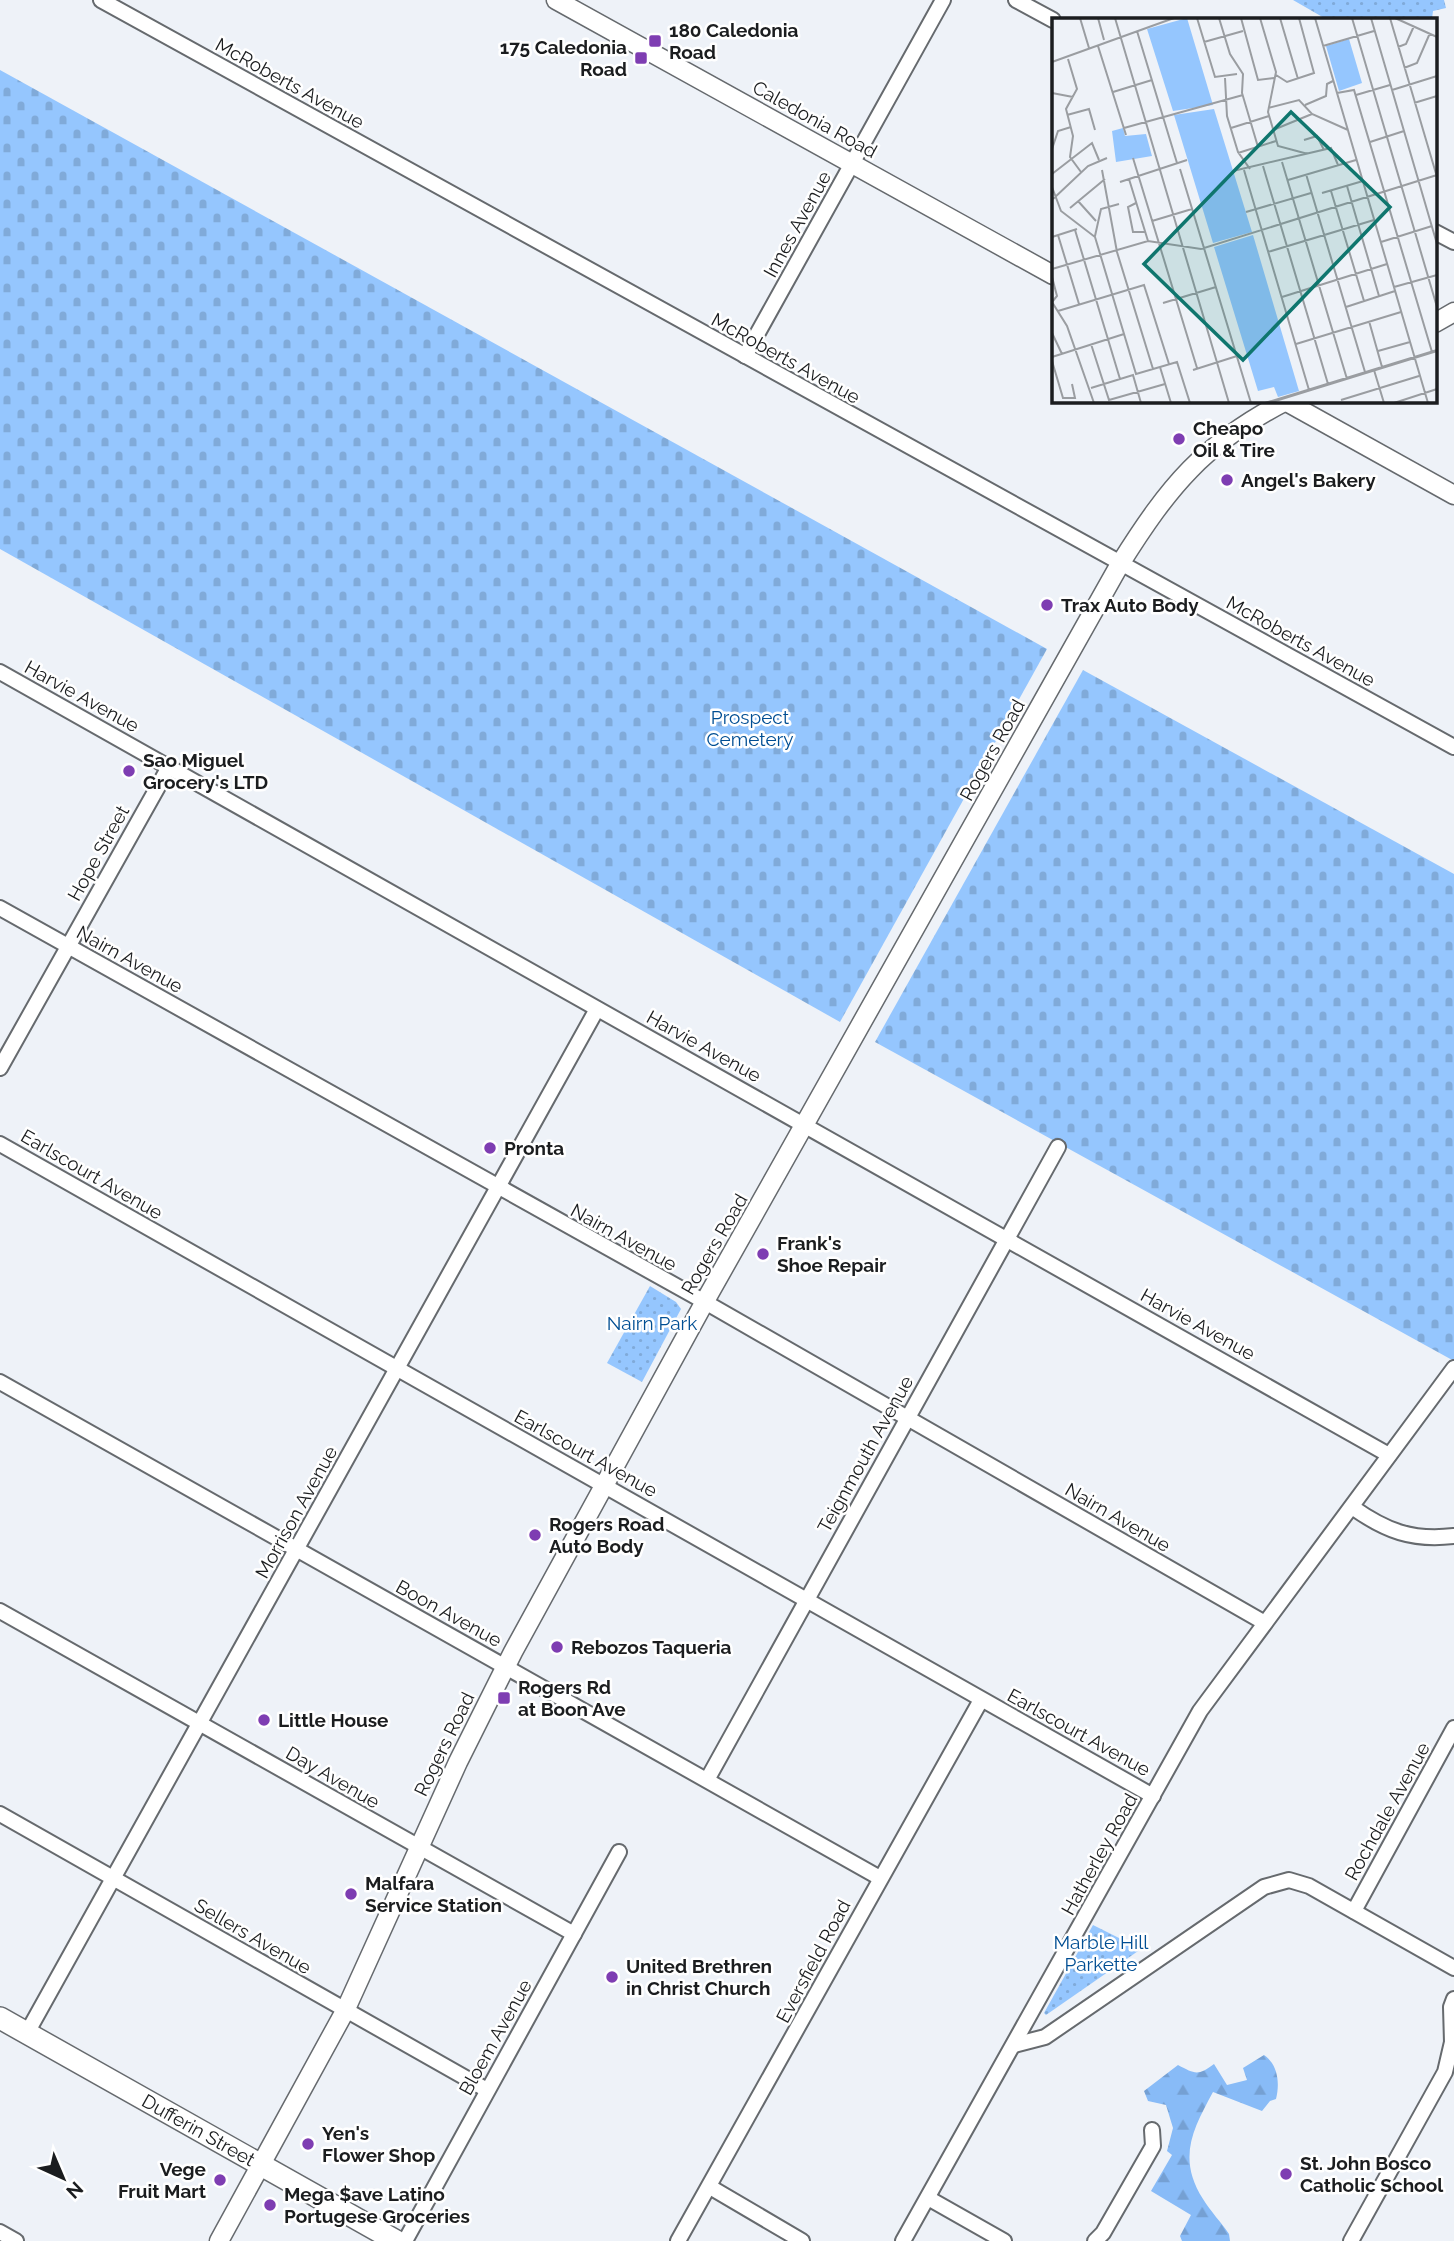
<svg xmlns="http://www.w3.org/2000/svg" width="1454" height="2241" font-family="Raleway,sans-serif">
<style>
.forest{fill:url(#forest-firs)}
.cemetery{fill:url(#cemetery-stones)}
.park{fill:url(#park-dots)}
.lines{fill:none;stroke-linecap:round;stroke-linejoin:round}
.minor-casing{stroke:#666a6e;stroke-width:18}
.tertiary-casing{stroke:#666a6e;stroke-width:21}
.secondary-casing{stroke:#666a6e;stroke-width:24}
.minor{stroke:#fff;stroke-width:14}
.tertiary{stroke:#fff;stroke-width:18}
.secondary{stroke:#fff;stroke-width:21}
.poi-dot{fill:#7e3db2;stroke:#fff;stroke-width:2.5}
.labels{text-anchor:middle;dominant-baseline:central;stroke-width:5;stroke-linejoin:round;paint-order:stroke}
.poi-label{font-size:19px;font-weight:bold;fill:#1b1d1f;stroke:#fff;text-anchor:start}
.street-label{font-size:19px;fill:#1b1d1f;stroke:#fff}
.park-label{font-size:19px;fill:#004e93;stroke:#fff}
.inset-road{fill:none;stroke:#9a9da1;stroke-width:2}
.view{fill:#0f766e;fill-opacity:0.15;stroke:#0f766e;stroke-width:3.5}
.inset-edge{fill:none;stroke:#1b1d1f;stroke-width:3.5}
</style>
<defs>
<pattern id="forest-firs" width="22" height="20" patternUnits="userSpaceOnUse" patternTransform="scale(1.75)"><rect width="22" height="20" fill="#88bbf7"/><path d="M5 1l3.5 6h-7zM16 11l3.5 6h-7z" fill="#75a0d3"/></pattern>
<pattern id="cemetery-stones" width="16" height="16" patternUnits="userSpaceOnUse" patternTransform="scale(1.75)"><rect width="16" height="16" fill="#95c6fe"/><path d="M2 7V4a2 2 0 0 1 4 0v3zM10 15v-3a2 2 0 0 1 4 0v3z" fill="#80aad9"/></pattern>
<pattern id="park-dots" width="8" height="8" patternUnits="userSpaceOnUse" patternTransform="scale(1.75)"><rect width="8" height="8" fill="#95c6fe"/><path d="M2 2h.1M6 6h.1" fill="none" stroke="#80aad9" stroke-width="1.8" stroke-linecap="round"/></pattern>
</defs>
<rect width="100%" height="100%" fill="#eef2f8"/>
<path class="forest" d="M1264 2055C1278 2065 1280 2083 1276 2099L1270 2101 1262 2111 1213 2092C1193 2129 1177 2158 1203 2199 1211 2212 1221 2222 1229 2234L1230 2241H1182L1180 2236 1191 2215 1151 2191 1172 2155 1167 2151 1173 2128 1166 2105 1148 2101 1144 2091 1178 2065C1195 2074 1198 2076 1214 2064L1227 2085 1247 2080 1243 2068Z"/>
<g class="cemetery">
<path d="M0 70 1047 649 840 1022 0 549Z"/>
<path d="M1083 670 1454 874V1361L875 1042Z"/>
</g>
<g class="park">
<path d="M1293 0H1444L1446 8 1433 11 1432 19H1326Z"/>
<path d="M650 1286 676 1302 681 1309 642 1382 607 1363Z"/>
<path d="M1093 1925 1141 1949 1046 2015 1044 2013Z"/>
</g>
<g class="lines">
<g class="minor-casing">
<g id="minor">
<path d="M101 0 1454 747"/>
<path d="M1016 0 1053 20"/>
<path d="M1435 232 1454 242"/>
<path d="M745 356 943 0"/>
<path d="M0 672 1389 1455"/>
<path d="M0 908 705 1302 1265 1623"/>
<path d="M0 1068 169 767"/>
<path d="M0 1144 1153 1796"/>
<path d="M0 1382 880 1878"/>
<path d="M1352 1507C1386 1531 1412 1541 1454 1536"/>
<path d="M0 1611 574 1934"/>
<path d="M707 1780 1058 1147"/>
<path d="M0 1814 487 2090"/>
<path d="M1354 1911 1454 1728"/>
<path d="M27 2033 597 1009"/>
<path d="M1014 2045 1045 2037 1264 1887 1289 1880 1309 1886 1454 1968"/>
<path d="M710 2187 802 2241"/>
<path d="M928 2198 1004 2241"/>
<path d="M0 2232 16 2241"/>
<path d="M405 2241 619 1852"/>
<path d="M678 2241 981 1700"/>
<path d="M903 2241 1200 1711 1454 1368"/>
<path d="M1095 2241 1103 2233 1153 2146 1152 2130"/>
<path d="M1351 2241 1445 2072 1452 2042 1451 2007 1454 1999"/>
</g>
</g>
<g class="tertiary-casing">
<g id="tertiary">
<path d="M556 0 1053 275"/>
<path d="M1435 323 1454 312"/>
<path d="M1285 401 1454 495"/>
<path d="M219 2241 345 2011 458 1762 513 1652 709 1294 1120 564C1169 486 1203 444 1286 401"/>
</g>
</g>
<g class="secondary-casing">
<g id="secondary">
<path id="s1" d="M0 2018 396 2241"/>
</g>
</g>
<use href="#minor" class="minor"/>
<use href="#tertiary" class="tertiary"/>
<use href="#secondary" class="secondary"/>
</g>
<g class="poi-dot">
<rect x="648" y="34" width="14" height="14" rx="3.5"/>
<rect x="634" y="51" width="14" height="14" rx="3.5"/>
<circle cx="1179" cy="439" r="7"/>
<circle cx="1227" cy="480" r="7"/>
<circle cx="1047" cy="605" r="7"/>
<circle cx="129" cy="771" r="7"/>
<circle cx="490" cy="1148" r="7"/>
<circle cx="763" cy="1254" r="7"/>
<circle cx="535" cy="1535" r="7"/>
<circle cx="557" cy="1647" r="7"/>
<rect x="497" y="1691" width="14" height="14" rx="3.5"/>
<circle cx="264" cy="1720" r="7"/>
<circle cx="351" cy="1894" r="7"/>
<circle cx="612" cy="1977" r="7"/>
<circle cx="308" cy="2144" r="7"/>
<circle cx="1286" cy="2174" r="7"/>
<circle cx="220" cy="2180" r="7"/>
<circle cx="270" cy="2205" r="7"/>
</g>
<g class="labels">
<g class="poi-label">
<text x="669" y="30">180 Caledonia<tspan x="669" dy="22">Road</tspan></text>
<text x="627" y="47" text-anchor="end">175 Caledonia<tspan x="627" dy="22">Road</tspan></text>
<text x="1193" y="428">Cheapo<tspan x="1193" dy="22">Oil &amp; Tire</tspan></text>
<text x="1241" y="480">Angel's Bakery</text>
<text x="1061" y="605">Trax Auto Body</text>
<text x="143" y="760">Sao Miguel<tspan x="143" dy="22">Grocery's LTD</tspan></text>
<text x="504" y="1148">Pronta</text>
<text x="777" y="1243">Frank's<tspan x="777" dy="22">Shoe Repair</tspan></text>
<text x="549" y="1524">Rogers Road<tspan x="549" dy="22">Auto Body</tspan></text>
<text x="571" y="1647">Rebozos Taqueria</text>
<text x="518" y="1687">Rogers Rd<tspan x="518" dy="22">at Boon Ave</tspan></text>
<text x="278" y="1720">Little House</text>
<text x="365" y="1883">Malfara<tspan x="365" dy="22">Service Station</tspan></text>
<text x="626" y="1966">United Brethren<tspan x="626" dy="22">in Christ Church</tspan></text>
<text x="322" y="2133">Yen's<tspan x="322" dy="22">Flower Shop</tspan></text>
<text x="1300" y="2163">St. John Bosco<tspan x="1300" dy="22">Catholic School</tspan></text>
<text x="206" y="2169" text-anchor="end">Vege<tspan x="206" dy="22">Fruit Mart</tspan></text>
<text x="284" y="2194">Mega $ave Latino<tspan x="284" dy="22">Portugese Groceries</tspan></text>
</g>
<g class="street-label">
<text transform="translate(290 83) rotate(29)">McRoberts Avenue</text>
<text transform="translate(815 119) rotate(29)">Caledonia Road</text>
<text transform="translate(797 224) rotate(-61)">Innes Avenue</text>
<text transform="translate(786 358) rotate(29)">McRoberts Avenue</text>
<text transform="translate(1301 641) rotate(29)">McRoberts Avenue</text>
<text transform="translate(82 696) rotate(29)">Harvie Avenue</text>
<text transform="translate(992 750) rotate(-61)">Rogers Road</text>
<text transform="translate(98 853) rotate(-61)">Hope Street</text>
<text transform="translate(130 959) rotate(29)">Nairn Avenue</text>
<text transform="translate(704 1046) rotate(29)">Harvie Avenue</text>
<text transform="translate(92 1174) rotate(30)">Earlscourt Avenue</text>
<text transform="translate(624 1237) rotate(29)">Nairn Avenue</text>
<text transform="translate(714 1244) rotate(-60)">Rogers Road</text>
<text transform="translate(1198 1324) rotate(29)">Harvie Avenue</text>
<text transform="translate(586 1453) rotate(29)">Earlscourt Avenue</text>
<text transform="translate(865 1454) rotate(-61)">Teignmouth Avenue</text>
<text transform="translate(296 1512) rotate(-61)">Morrison Avenue</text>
<text transform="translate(1118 1517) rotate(30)">Nairn Avenue</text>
<text transform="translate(449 1613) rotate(29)">Boon Avenue</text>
<text transform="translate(1079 1732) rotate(29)">Earlscourt Avenue</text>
<text transform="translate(444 1744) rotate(-64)">Rogers Road</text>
<text transform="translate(333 1777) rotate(30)">Day Avenue</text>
<text transform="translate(1387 1811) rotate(-61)">Rochdale Avenue</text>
<text transform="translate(1099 1854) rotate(-61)">Hatherley Road</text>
<text transform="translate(253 1936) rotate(30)">Sellers Avenue</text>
<text transform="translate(813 1961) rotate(-62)">Eversfield Road</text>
<text transform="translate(495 2037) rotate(-61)">Bloem Avenue</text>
<text stroke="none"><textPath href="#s1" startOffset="228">Dufferin Street</textPath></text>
</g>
<g class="park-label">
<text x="750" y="717">Prospect<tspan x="750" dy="22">Cemetery</tspan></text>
<text x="652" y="1323">Nairn Park</text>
<text x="1101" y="1942">Marble Hill<tspan x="1101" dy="22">Parkette</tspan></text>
</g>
</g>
<g transform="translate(1052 18)">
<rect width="385" height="385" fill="#eef2f8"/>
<path d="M135 0 161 87 121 93 95 11ZM162 91 200 214 161 225 122 97ZM201 217 247 373 226 379 222 369 206 373 162 229Z" fill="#95c6fe"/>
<path d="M297 21 310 65 287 73 274 28ZM71 110 73 118 94 116 100 138 64 144 60 113Z" fill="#95c6fe"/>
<path class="inset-road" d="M28 0 37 30M46 0 52 22M63 0 177 385M145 0 163 59 185 56M167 0 178 36 191 56 190 75 206 129M189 0 206 62 222 60M208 0 224 54 216 94 226 128 256 136M228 0 246 61M263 0 376 385M300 0 385 289M319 0 385 226M338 0 385 159M343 0 385 19M85 13 125 145M152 24 191 13M46 28 74 117M271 28 322 13M346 29 354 26 362 8M16 41 25 71 14 91 21 118 18 139 29 154M0 44 122 0M352 50 365 45 378 15M224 57 235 64 262 55 247 0M173 60 175 98 186 134 198 151M340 72 385 58M61 74 100 62M0 75 21 79M285 75 302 72 380 334M304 77 338 67M362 85 385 78M253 87 274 78 275 66 281 63M216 90 247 82 260 96 296 112M15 97 37 91 43 112M72 110 191 77M179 110 217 98M221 112 260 96M252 122 265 118 272 132M318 124 352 113M0 131 6 113 19 109M186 135 224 123M81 140 145 350M230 144 295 361M211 148 276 366M128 151 199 385M50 152 65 234 101 351M192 152 257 372M181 153 279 130 286 147M0 156 40 125 47 142M254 156 313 354M77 161 96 223M236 162 304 142M68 164 135 142M295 168 327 278M0 169 9 193 43 219 84 356 125 344 138 385M279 173 312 283M270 175 311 163M1 181 36 148 55 140M26 183 44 203M84 185 76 189 81 214H93M18 190 53 161M194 194 259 175M100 203 140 191M23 212 68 361M6 217 27 286M43 218 49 191 67 186M0 219 25 211M329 224 380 208M216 234 322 202M0 251 96 223 149 231 385 157M0 259 5 278 0 284M342 269 385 257M230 279 335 246M0 284 15 308 42 385M111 285 164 269M294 289 343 273M6 293 92 267 117 346M317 303 330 349M0 315 10 336M39 326 57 382 113 366M244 326 349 294M326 333 358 324M0 339 72 316M0 343 11 380H23L20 366M108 349 119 385M141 352 185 338M322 352 332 385M39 370 81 357 89 385M289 382 367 358M213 385 385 332M217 385 385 333M342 385 385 371"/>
<path class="view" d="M239 94 338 189 191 342 92 246Z"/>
<rect width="385" height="385" class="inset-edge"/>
</g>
<g transform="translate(63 2178) rotate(136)" stroke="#ffffff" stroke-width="5" paint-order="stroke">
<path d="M0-5L12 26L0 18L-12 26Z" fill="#1b1d1f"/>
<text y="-10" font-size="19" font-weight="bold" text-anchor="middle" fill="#1b1d1f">N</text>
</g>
</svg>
